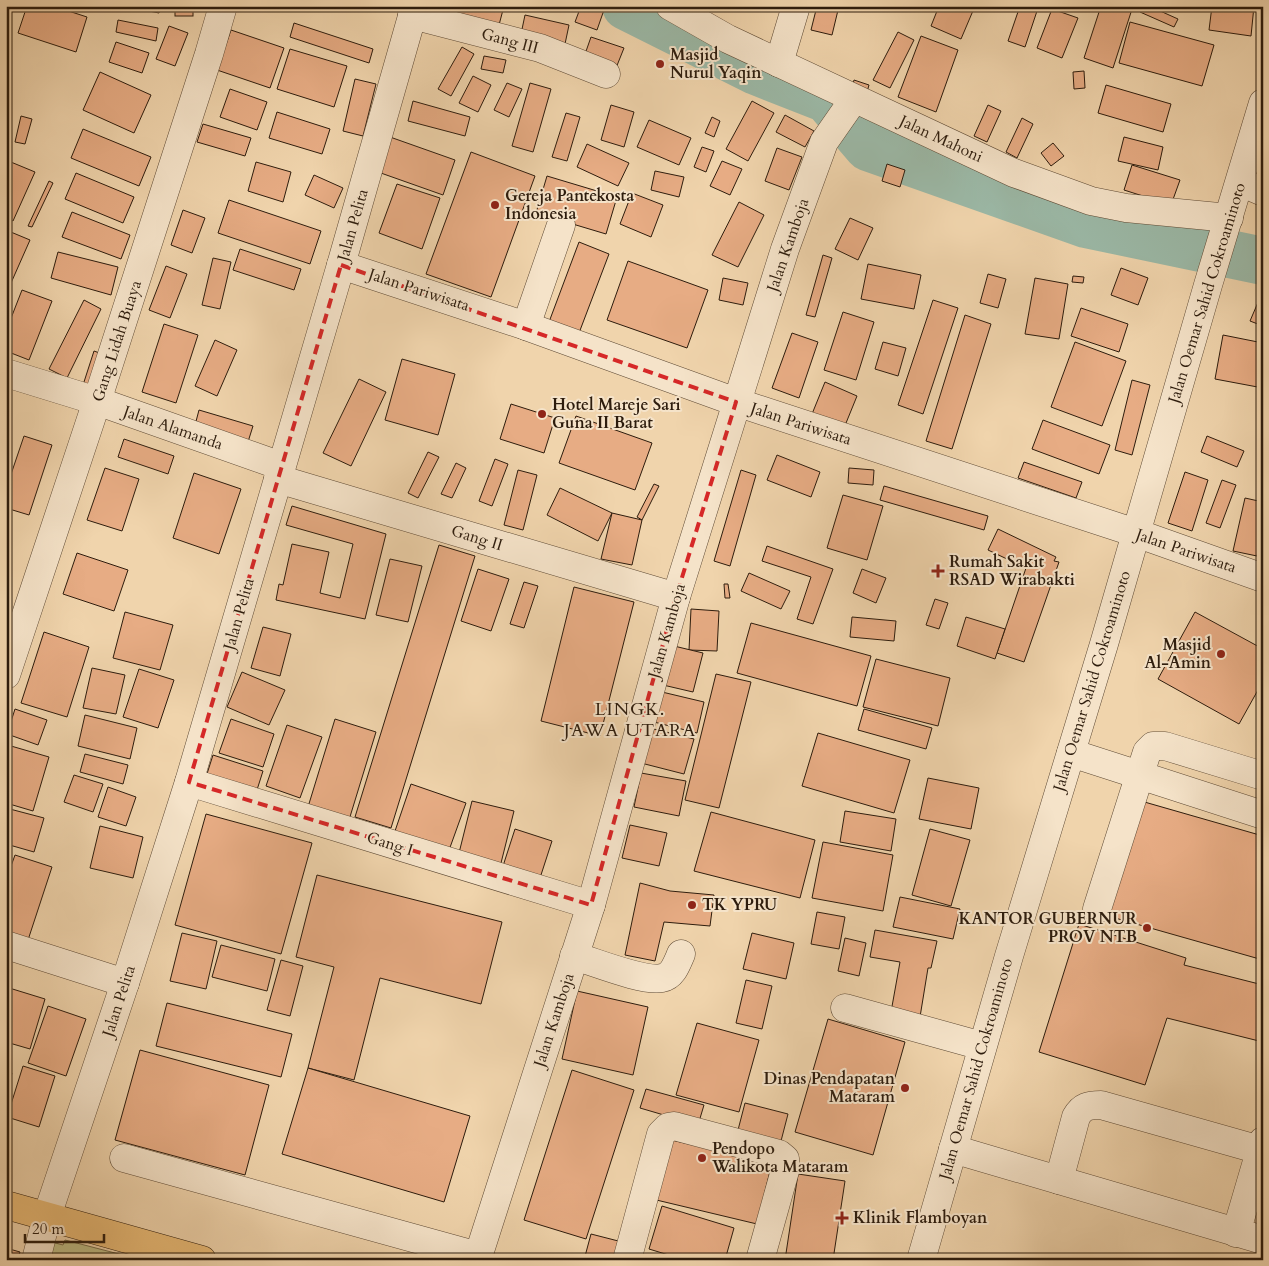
<svg xmlns="http://www.w3.org/2000/svg" width="1269" height="1266" font-family="Cardo,serif">
<style>
.green{fill:#bebc86;stroke:#766c4a}
.lines{fill:none;stroke-linecap:round;stroke-linejoin:round}
.river{stroke:#9bb8a6;stroke-width:48}
.building{fill:#e7ac84;stroke:#2d1c0d}
.minor-casing{stroke:#5e4a35;stroke-width:29}
.major-casing{stroke:#2d1c0d;stroke-width:29}
.minor{stroke:#f5e3c9;stroke-width:28}
.major{stroke:#e8ba76;stroke-width:28}
.marked{fill:none;stroke:#d62828;stroke-width:4;stroke-dasharray:10 6;stroke-linejoin:round}
.poi-dot{fill:#8f2418;stroke:#f5e3c9;stroke-width:2}
.labels{text-anchor:middle;dominant-baseline:central;stroke-width:4;stroke-linejoin:round;paint-order:stroke}
.street-label{font-size:16px;fill:#2d1c0d;stroke:#f5e3c9}
.poi-label{font-size:16px;font-weight:bold;fill:#2d1c0d;stroke:#f5e3c9;text-anchor:start}
.neighbourhood-label{font-size:18px;letter-spacing:1px;fill:#2d1c0d;stroke:#f5e3c9}
</style>
<rect width="100%" height="100%" fill="#f0d4ac"/>
<filter id="stains"><feTurbulence type="fractalNoise" baseFrequency=".004" numOctaves="4"/><feColorMatrix values="0 0 0 0 .2 0 0 0 0 .09 0 0 0 0 .02 0 0 0 .5 -.17"/></filter>
<radialGradient id="worn" r=".72"><stop offset=".6" stop-color="#630" stop-opacity="0"/><stop offset="1" stop-color="#630" stop-opacity=".3"/></radialGradient>
<path class="green" d="M36 1238 63 1245 65 1240 142 1260H30Z"/>
<g class="lines">
<path class="river" d="M626 6 756 71 827 99 868 147 1086 224 1263 261"/>
</g>
<g class="building">
<path d="M27 6H53L87 17 76 52 18 33Z"/>
<path d="M125 6H161L159 13Z"/>
<rect x="175" y="6" width="18" height="10"/>
<path d="M460 6H504L499 25 457 15Z"/>
<path d="M581 6 605 7 597 30 575 22Z"/>
<path d="M817 6H839L832 35 811 30Z"/>
<path d="M939 6H975L961 39 931 26Z"/>
<path d="M1020 6 1037 11 1025 47 1008 41Z"/>
<path d="M1101 6H1133L1113 68 1084 58Z"/>
<path d="M1142 6H1149L1178 19 1174 27 1140 12Z"/>
<path d="M1212 6H1254L1251 36 1209 30Z"/>
<path d="M1052 9 1078 18 1062 58 1037 48Z"/>
<path d="M525 15 569 25 565 44 521 34Z"/>
<path d="M118 20 158 28 156 41 116 32Z"/>
<path d="M1130 22 1214 45 1202 86 1119 63Z"/>
<path d="M294 23 373 49 369 63 290 37Z"/>
<path d="M169 26 188 33 175 66 156 59Z"/>
<path d="M231 30 284 48 270 88 217 70Z"/>
<path d="M898 32 914 40 890 88 873 80Z"/>
<path d="M921 36 958 50 936 112 898 97Z"/>
<path d="M591 37 624 48 616 68 584 57Z"/>
<path d="M116 42 149 53 142 73 109 62Z"/>
<path d="M462 47 474 54 451 96 438 89Z"/>
<path d="M290 49 347 66 334 107 277 89Z"/>
<path d="M484 56 506 60 503 73 481 69Z"/>
<path d="M1084 71 1085 88 1074 89 1073 72Z"/>
<path d="M100 72 151 95 134 133 83 110Z"/>
<path d="M473 76 491 85 478 112 459 103Z"/>
<path d="M355 79 376 84 363 136 343 131Z"/>
<path d="M854 80 869 85 867 92 852 88Z"/>
<path d="M507 83 522 89 509 117 494 110Z"/>
<path d="M530 83 551 89 533 152 512 146Z"/>
<path d="M1106 85 1171 104 1163 132 1098 113Z"/>
<path d="M230 89 267 102 257 130 220 117Z"/>
<path d="M413 101 470 117 465 136 408 121Z"/>
<path d="M752 101 774 113 748 161 726 149Z"/>
<path d="M611 105 634 112 624 147 601 140Z"/>
<path d="M988 105 1001 111 987 142 974 136Z"/>
<path d="M277 112 330 129 322 154 269 138Z"/>
<path d="M566 113 580 117 567 161 552 157Z"/>
<path d="M785 115 814 131 805 147 776 132Z"/>
<path d="M21 116 32 119 25 144 15 142Z"/>
<path d="M712 117 720 121 714 137 705 133Z"/>
<path d="M1022 118 1033 124 1017 158 1006 152Z"/>
<path d="M649 120 691 138 679 165 637 147Z"/>
<path d="M203 124 251 138 245 156 197 142Z"/>
<path d="M83 129 151 157 139 186 71 158Z"/>
<path d="M390 137 455 160 443 195 378 172Z"/>
<path d="M1124 137 1163 147 1158 170 1118 161Z"/>
<path d="M1053 143 1064 156 1051 166 1041 153Z"/>
<path d="M587 144 629 163 618 186 577 167Z"/>
<path d="M702 147 714 151 706 172 694 167Z"/>
<path d="M777 148 802 157 789 190 765 181Z"/>
<path d="M471 152 535 176 491 297 426 274Z"/>
<path d="M6 160 35 172 13 221 6 217Z"/>
<path d="M722 161 742 169 730 195 710 186Z"/>
<path d="M256 162 291 172 283 202 248 191Z"/>
<path d="M887 164 905 170 900 187 882 181Z"/>
<path d="M1132 165 1180 180 1171 205 1124 190Z"/>
<path d="M655 171 684 177 679 197 651 190Z"/>
<path d="M76 173 134 197 123 223 65 199Z"/>
<path d="M314 175 343 188 334 208 305 195Z"/>
<path d="M547 176 617 197 606 234 536 213Z"/>
<path d="M49 181 53 183 32 227 28 226Z"/>
<path d="M397 184 440 198 422 249 379 233Z"/>
<path d="M632 193 663 205 651 237 620 224Z"/>
<path d="M229 200 321 231 310 264 218 233Z"/>
<path d="M739 202 764 215 738 267 712 255Z"/>
<path d="M183 210 205 218 192 253 171 245Z"/>
<path d="M72 212 130 235 121 259 62 237Z"/>
<path d="M850 218 873 228 858 260 835 249Z"/>
<path d="M6 230 30 240 11 283 6 281Z"/>
<path d="M579 242 609 254 579 333 549 322Z"/>
<path d="M240 249 301 269 294 290 233 270Z"/>
<path d="M58 252 118 267 111 295 51 278Z"/>
<path d="M823 255 832 258 815 317 806 315Z"/>
<path d="M213 258 231 262 220 309 202 305Z"/>
<path d="M628 261 708 290 687 348 607 320Z"/>
<path d="M868 264 921 275 914 309 861 299Z"/>
<path d="M166 266 187 274 170 318 149 310Z"/>
<path d="M1121 268 1148 278 1138 305 1111 295Z"/>
<path d="M988 274 1006 279 998 308 980 303Z"/>
<path d="M1073 276 1084 277 1083 283 1072 282Z"/>
<path d="M723 278 748 283 743 305 719 300Z"/>
<path d="M1035 278 1068 284 1059 339 1025 334Z"/>
<path d="M22 290 52 301 29 360 6 351V331Z"/>
<path d="M84 300 101 309 67 378 49 369Z"/>
<path d="M933 300 958 308 923 414 898 405Z"/>
<path d="M1259 300 1263 302V326L1250 321Z"/>
<path d="M1081 308 1128 324 1119 352 1071 336Z"/>
<path d="M843 312 874 322 856 380 824 370Z"/>
<path d="M965 315 991 324 952 449 926 441Z"/>
<path d="M164 324 198 335 176 403 142 392Z"/>
<path d="M792 333 818 342 799 398 772 388Z"/>
<path d="M1223 335 1263 343V388L1215 379Z"/>
<path d="M215 340 237 350 217 396 195 386Z"/>
<path d="M883 342 906 348 898 376 875 369Z"/>
<path d="M1075 342 1126 361 1102 426 1051 407Z"/>
<path d="M94 351 105 355 93 389 83 385Z"/>
<path d="M402 359 455 374 438 435 385 420Z"/>
<path d="M359 379 386 392 351 466 323 453Z"/>
<path d="M1132 380 1150 385 1132 455 1115 450Z"/>
<path d="M825 382 857 396 844 428 812 414Z"/>
<path d="M511 404 555 418 544 453 500 439Z"/>
<path d="M199 410 253 426 247 445 194 429Z"/>
<path d="M576 416 652 443 635 490 559 463Z"/>
<path d="M1043 420 1110 445 1099 474 1032 449Z"/>
<path d="M24 436 52 445 29 515 6 508V489Z"/>
<path d="M1207 436 1244 451 1237 467 1201 452Z"/>
<path d="M124 439 174 456 168 474 118 457Z"/>
<path d="M428 452 439 457 418 498 408 493Z"/>
<path d="M777 455 820 472 811 497 767 480Z"/>
<path d="M495 459 508 464 492 506 479 501Z"/>
<path d="M1024 462 1082 482 1076 498 1018 478Z"/>
<path d="M456 463 466 468 452 498 441 494Z"/>
<path d="M105 468 139 479 122 531 87 520Z"/>
<path d="M849 468 874 470 873 485 848 483Z"/>
<path d="M518 470 537 475 523 530 504 525Z"/>
<path d="M741 470 756 475 730 566 714 561Z"/>
<path d="M1185 472 1208 480 1192 531 1168 523Z"/>
<path d="M194 473 241 489 219 554 173 538Z"/>
<path d="M1222 480 1236 485 1220 528 1206 523Z"/>
<path d="M654 484 659 486 642 520 637 517Z"/>
<path d="M884 486 988 516 984 530 880 500Z"/>
<path d="M560 488 612 513 598 541 547 515Z"/>
<path d="M843 495 883 506 867 560 827 548Z"/>
<path d="M1245 498 1263 502V529L1257 556 1233 551Z"/>
<path d="M292 506 386 534 365 619 276 600 279 584 283 585 292 544 329 552 320 593 340 598 353 544 286 525Z"/>
<path d="M612 513 642 520 632 565 601 559Z"/>
<path d="M998 529 1056 557 1054 561 1059 562 1024 662 997 653 1026 568 988 550Z"/>
<path d="M439 545 475 556 391 828 355 817Z"/>
<path d="M767 546 833 569 813 624 797 619 811 577 762 561Z"/>
<path d="M77 553 128 570 114 611 63 594Z"/>
<path d="M390 559 422 566 408 622 376 615Z"/>
<path d="M478 569 509 579 491 631 461 621Z"/>
<path d="M862 569 886 578 876 603 853 593Z"/>
<path d="M749 573 790 591 781 609 741 591Z"/>
<path d="M524 582 538 586 524 628 510 624Z"/>
<path d="M724 584H728L730 598H725Z"/>
<path d="M574 587 634 602 600 736 541 721Z"/>
<path d="M935 599 948 603 939 629 926 625Z"/>
<path d="M691 609 719 611 717 651 689 650Z"/>
<path d="M125 612 173 625 160 670 113 658Z"/>
<path d="M1195 612 1263 649V681L1239 724 1158 679Z"/>
<path d="M852 617 896 621 894 641 850 637Z"/>
<path d="M966 617 1005 629 995 659 957 646Z"/>
<path d="M751 623 871 656 857 706 737 673Z"/>
<path d="M263 627 291 634 280 676 251 668Z"/>
<path d="M44 632 89 647 67 717 21 703Z"/>
<path d="M674 646 703 653 693 692 663 685Z"/>
<path d="M876 659 950 678 938 726 863 707Z"/>
<path d="M92 668 125 675 116 714 83 708Z"/>
<path d="M139 669 174 680 158 728 123 717Z"/>
<path d="M242 672 285 690 269 725 227 707Z"/>
<path d="M716 674 751 682 719 808 685 800Z"/>
<path d="M662 692 704 702 697 733 654 722Z"/>
<path d="M15 709 47 720 38 745 7 734Z"/>
<path d="M864 709 932 728 926 749 858 730Z"/>
<path d="M85 715 137 728 130 759 78 746Z"/>
<path d="M231 719 274 734 263 767 219 753Z"/>
<path d="M335 719 376 732 349 820 308 807Z"/>
<path d="M287 725 322 737 300 798 266 786Z"/>
<path d="M650 728 694 739 684 774 641 763Z"/>
<path d="M818 733 910 760 894 813 802 786Z"/>
<path d="M11 746 49 757 33 811 6 803V761Z"/>
<path d="M85 754 128 765 123 784 80 772Z"/>
<path d="M213 755 263 771 256 793 206 777Z"/>
<path d="M641 773 686 781 679 816 634 807Z"/>
<path d="M74 775 103 784 93 812 64 802Z"/>
<path d="M928 778 979 788 971 829 919 819Z"/>
<path d="M411 784 466 803 448 853 394 834Z"/>
<path d="M108 787 136 797 126 826 98 817Z"/>
<path d="M1134 799 1263 836V960L1101 914Z"/>
<path d="M472 801 514 811 499 871 457 861Z"/>
<path d="M6 808 44 818 34 852 6 844Z"/>
<path d="M845 811 896 819 891 851 840 842Z"/>
<path d="M711 812 815 840 800 898 694 871Z"/>
<path d="M206 814 312 843 281 954 175 925Z"/>
<path d="M630 825 667 833 659 866 622 858Z"/>
<path d="M100 826 143 837 133 878 90 868Z"/>
<path d="M515 829 552 841 540 878 503 866Z"/>
<path d="M930 829 970 840 951 906 912 895Z"/>
<path d="M823 842 893 855 883 911 812 898Z"/>
<path d="M15 855 52 867 28 940 6 933V880Z"/>
<path d="M317 875 502 922 481 1004 380 978 354 1080 308 1068 334 967 296 957Z"/>
<path d="M640 883 670 891 714 895 710 926 664 922 655 961 625 955Z"/>
<path d="M900 897 960 909 953 939 893 927Z"/>
<path d="M817 912 845 917 839 949 811 944Z"/>
<path d="M1079 924 1186 958 1184 965 1263 985V1042L1167 1018 1145 1085 1039 1052Z"/>
<path d="M875 930 937 941 931 968H928L920 1017 891 1012 900 962 870 957Z"/>
<path d="M182 933 217 941 206 989 170 981Z"/>
<path d="M752 933 794 943 786 979 743 969Z"/>
<path d="M845 938 866 943 859 976 838 971Z"/>
<path d="M221 945 275 959 267 991 212 977Z"/>
<path d="M281 960 303 966 290 1016 267 1010Z"/>
<path d="M746 980 772 986 762 1029 736 1023Z"/>
<path d="M6 987 45 999 30 1049 6 1042Z"/>
<path d="M577 991 648 1007 633 1075 562 1059Z"/>
<path d="M167 1003 292 1034 281 1077 156 1046Z"/>
<path d="M48 1006 86 1019 66 1076 28 1063Z"/>
<path d="M828 1019 905 1042 873 1155 795 1132Z"/>
<path d="M697 1023 759 1040 739 1112 676 1095Z"/>
<path d="M140 1050 269 1085 245 1175 115 1140Z"/>
<path d="M23 1066 55 1076 39 1127 7 1117Z"/>
<path d="M308 1068 470 1116 444 1202 282 1154Z"/>
<path d="M572 1070 634 1090 586 1239 524 1220Z"/>
<path d="M6 1072 12 1073 6 1096Z"/>
<path d="M646 1089 704 1105 698 1125 640 1108Z"/>
<path d="M745 1103 788 1114 781 1141 738 1130Z"/>
<path d="M663 1138 772 1163 757 1224 648 1198Z"/>
<path d="M798 1174 845 1181 833 1260H785Z"/>
<path d="M662 1206 734 1228 725 1260H685L649 1249Z"/>
<path d="M591 1234 630 1244 625 1260H584Z"/>
<path d="M6 1248 20 1252 17 1260H6Z"/>
</g>
<g class="lines">
<g class="minor-casing">
<g id="minor">
<path d="M670 6 728 39 1014 173 1091 201 1126 208 1229 218"/>
<path d="M412 15 540 48 606 74"/>
<path d="M779 63 796 6"/>
<path d="M1240 182 1263 192"/>
<path d="M341 265 526 326 736 402 1136 533 1263 578"/>
<path d="M526 326 561 225"/>
<path d="M6 373 97 401 281 466"/>
<path d="M278 479 676 597"/>
<path d="M6 675 97 401 209 54 223 6"/>
<path d="M1071 753 1263 815"/>
<path d="M189 782 591 905"/>
<path d="M1097 909 1147 752 1153 746H1165L1263 776"/>
<path d="M6 945 125 983"/>
<path d="M574 956C595 962 643 982 662 978 673 976 677 963 681 954"/>
<path d="M845 1008 982 1046"/>
<path d="M953 1149 1263 1240"/>
<path d="M124 1158 478 1256"/>
<path d="M1059 1180 1076 1117C1082 1106 1089 1105 1101 1105L1260 1150"/>
<path d="M1236 1233 1263 1141"/>
<path d="M36 1260 47 1216 125 983 189 782 341 265 415 6"/>
<path d="M477 1260 591 905 676 597 785 249 824 142 854 99"/>
<path d="M627 1260 661 1134 668 1127 674 1126 779 1154 785 1159 786 1167 760 1260"/>
<path d="M921 1260 1009 956 1104 644 1208 285 1263 103"/>
</g>
</g>
<g class="major-casing">
<path id="major" d="M6 1205 202 1260"/>
</g>
<use href="#minor" class="minor"/>
<use href="#major" class="major"/>
</g>
<path class="marked" d="M341 265 736 402 676 597 591 905 189 782Z"/>
<g class="poi-dot">
<circle cx="660" cy="64" r="5"/>
<circle cx="495" cy="205" r="5"/>
<circle cx="542" cy="414" r="5"/>
<path d="M935.5 563.5h5v5h5v5h-5v5h-5v-5h-5v-5h5z"/>
<circle cx="1221" cy="654" r="5"/>
<circle cx="692" cy="905" r="5"/>
<circle cx="1147" cy="928" r="5"/>
<circle cx="905" cy="1088" r="5"/>
<circle cx="702" cy="1158" r="5"/>
<path d="M839.5 1210.5h5v5h5v5h-5v5h-5v-5h-5v-5h5z"/>
</g>
<g class="labels">
<g class="street-label">
<text transform="translate(510 41) rotate(15)">Gang III</text>
<text transform="translate(941 139) rotate(25)">Jalan Mahoni</text>
<text transform="translate(353 225) rotate(-74)">Jalan Pelita</text>
<text transform="translate(788 245) rotate(-71)">Jalan Kamboja</text>
<text transform="translate(419 290) rotate(18)">Jalan Pariwisata</text>
<text transform="translate(1207 293) rotate(-73)">Jalan Oemar Sahid Cokroaminoto</text>
<text transform="translate(117 341) rotate(-72)">Gang Lidah Buaya</text>
<text transform="translate(801 424) rotate(18)">Jalan Pariwisata</text>
<text transform="translate(173 428) rotate(19)">Jalan Alamanda</text>
<text transform="translate(477 538) rotate(17)">Gang II</text>
<text transform="translate(1186 551) rotate(19)">Jalan Pariwisata</text>
<text transform="translate(239 614) rotate(-74)">Jalan Pelita</text>
<text transform="translate(667 631) rotate(-74)">Jalan Kamboja</text>
<text transform="translate(1092 681) rotate(-73)">Jalan Oemar Sahid Cokroaminoto</text>
<text transform="translate(390 844) rotate(17)">Gang I</text>
<text transform="translate(119 1001) rotate(-72)">Jalan Pelita</text>
<text transform="translate(554 1020) rotate(-72)">Jalan Kamboja</text>
<text transform="translate(976 1069) rotate(-74)">Jalan Oemar Sahid Cokroaminoto</text>
</g>
<g class="poi-label">
<text x="670" y="55">Masjid<tspan x="670" dy="18">Nurul Yaqin</tspan></text>
<text x="505" y="196">Gereja Pantekosta<tspan x="505" dy="18">Indonesia</tspan></text>
<text x="552" y="405">Hotel Mareje Sari<tspan x="552" dy="18">Guna II Barat</tspan></text>
<text x="949" y="562">Rumah Sakit<tspan x="949" dy="18">RSAD Wirabakti</tspan></text>
<text x="1211" y="645" text-anchor="end">Masjid<tspan x="1211" dy="18">Al-Amin</tspan></text>
<text x="702" y="905">TK YPRU</text>
<text x="1137" y="919" text-anchor="end">KANTOR GUBERNUR<tspan x="1137" dy="18">PROV NTB</tspan></text>
<text x="895" y="1079" text-anchor="end">Dinas Pendapatan<tspan x="895" dy="18">Mataram</tspan></text>
<text x="712" y="1149">Pendopo<tspan x="712" dy="18">Walikota Mataram</tspan></text>
<text x="853" y="1218">Klinik Flamboyan</text>
</g>
<g class="neighbourhood-label">
<text x="630" y="709">LINGK.<tspan x="630" dy="21">JAWA UTARA</tspan></text>
</g>
</g>
<rect width="1269" height="1266" fill="none" stroke="#f0d4ac" stroke-width="25"/>
<rect x="8" y="8" width="1254" height="1251" fill="none" stroke="#2d1c0d" stroke-width="2.5"/>
<rect x="12" y="12" width="1244" height="1241" fill="none" stroke="#2d1c0d"/>
<path d="M25 1234v8h79v-8" fill="none" stroke="#2d1c0d" stroke-width="2.5"/>
<text x="32" y="1234" font-size="15" fill="#2d1c0d" stroke="#f5e3c9" stroke-width="4" paint-order="stroke">20 m</text>
<rect width="100%" height="100%" filter="url(#stains)"/>
<rect width="100%" height="100%" fill="url(#worn)"/>
</svg>
